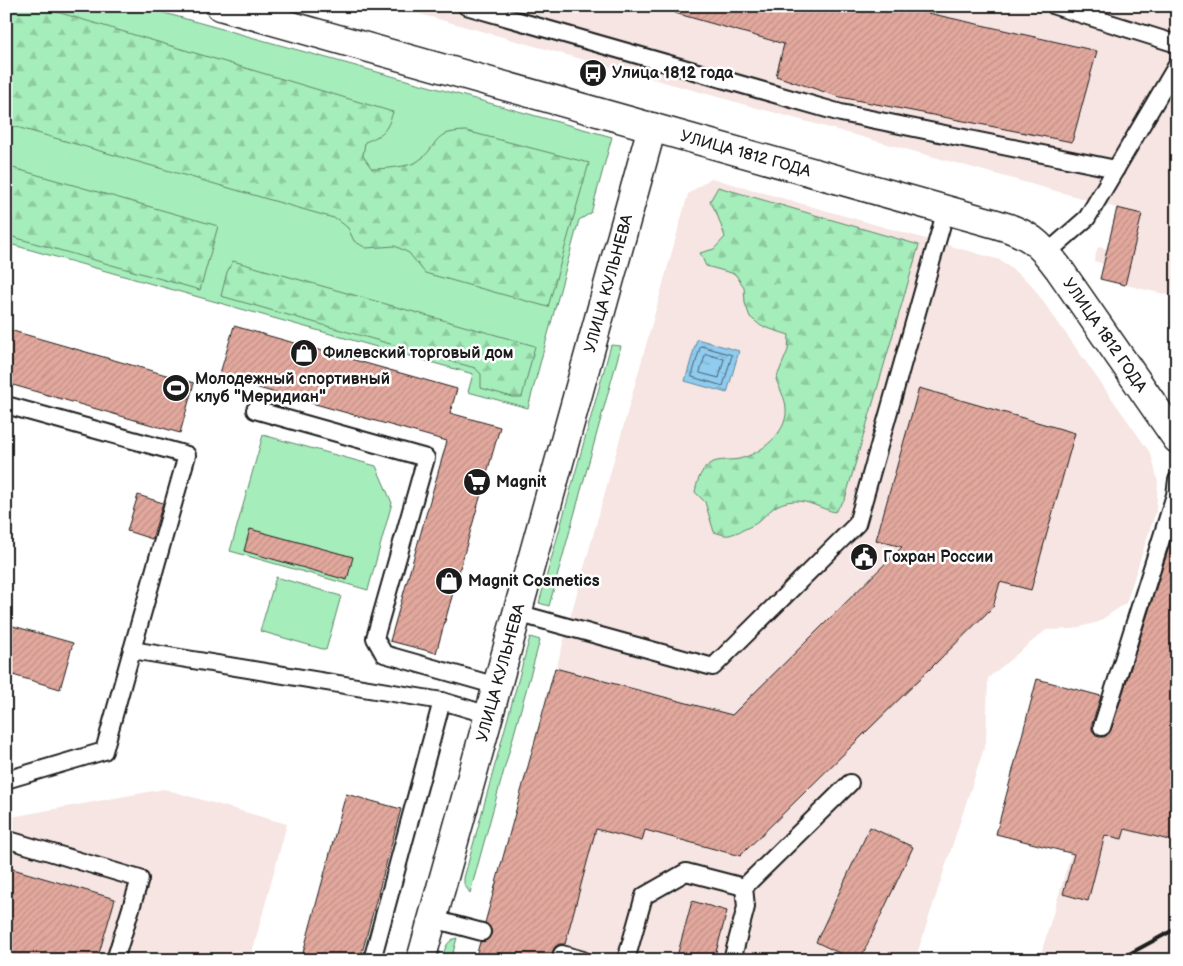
<svg xmlns="http://www.w3.org/2000/svg" width="1183" height="966" font-family="'Balsamiq Sans',sans-serif">
<style>
.built{fill:#f6e5e2}
.green{fill:#a5edba;stroke:#60846b}
.forest{fill:url(#forest-firs);stroke:#60846b}
.water{fill:url(#water-ripples);stroke:#61869b}
.lines{fill:none;stroke-linecap:round;stroke-linejoin:round}
.shore{stroke:#4a6270;stroke-width:1}
.building{fill:url(#building-hatch);stroke:#1c1c1c}
.lane-casing{stroke:#1c1c1c;stroke-width:20}
.street-casing{stroke:#1c1c1c;stroke-width:31}
.secondary-casing{stroke:#1c1c1c;stroke-width:31}
.lane{stroke:#fff;stroke-width:16}
.street{stroke:#fff;stroke-width:28}
.secondary{stroke:#fff;stroke-width:28}
.rail{stroke:#1c1c1c;stroke-width:4}
.labels{text-anchor:middle;dominant-baseline:central;stroke-width:5;stroke-linejoin:round;paint-order:stroke}
.poi-label{font-size:16px;font-weight:bold;fill:#1c1c1c;stroke:#fff;text-anchor:start}
.street-label{font-size:16px;fill:#1c1c1c;stroke:#fff}
</style>
<defs>
<pattern id="forest-firs" width="22" height="20" patternUnits="userSpaceOnUse" patternTransform="scale(1.25)"><rect width="22" height="20" fill="#a5edba"/><path d="M5 1l3.5 6h-7zM16 11l3.5 6h-7z" fill="#8dcb9f"/></pattern>
<pattern id="water-ripples" width="26" height="14" patternUnits="userSpaceOnUse" patternTransform="scale(1.25)"><rect width="26" height="14" fill="#8fccef"/><path d="M2 4q2-2 4 0t4 0M15 11q2-2 4 0t4 0" fill="none" stroke="#7bafcc"/></pattern>
<pattern id="building-hatch" width="6" height="6" patternUnits="userSpaceOnUse" patternTransform="scale(1.25)"><rect width="6" height="6" fill="#e2a89d"/><path d="M-1 1l2-2M0 6l6-6M5 7l2-2" fill="none" stroke="#c19087"/></pattern>
</defs>
<rect width="100%" height="100%" fill="#fff"/>
<filter id="ink" filterUnits="userSpaceOnUse"><feTurbulence type="fractalNoise" baseFrequency=".02" numOctaves="2"/><feDisplacementMap in="SourceGraphic" scale="10" xChannelSelector="R" yChannelSelector="G"/><feConvolveMatrix kernelMatrix="1 2 1 2 8 2 1 2 1" color-interpolation-filters="sRGB"/></filter>
<g filter="url(#ink)">
<g class="built">
<path d="M391 6H1177V297L1100 279 1104 264 1094 261 1098 247 1107 249 1117 208Z"/>
<path d="M711 178 1000 260 1030 283 1151 454 1158 482 1156 511 1126 603 1098 622 1073 629 1046 630 988 678 986 742 915 960H475L688 194Z"/>
<path d="M1135 643 1177 654V960H1039Z"/>
<path d="M164 789 287 824 250 960H6V818Z"/>
</g>
<g class="green">
<path d="M6 6H139L612 137 591 213 579 220 528 408 468 392 473 374 6 243Z"/>
<path d="M611 345 621 346 549 606 539 603Z"/>
<path d="M263 435 376 466 392 503 368 590 230 551Z"/>
<path d="M276 577 341 596 326 650 260 631Z"/>
<path d="M530 637 540 640 470 893 464 884V878Z"/>
<path d="M457 938 451 960H442C444 951 446 940 457 938Z"/>
</g>
<g class="forest">
<path d="M6 6H37L393 112C387 131 383 135 365 142L363 156 372 169C382 169 410 167 418 161 441 145 429 132 466 131L589 163 548 307 425 273 409 253 395 246 366 248 354 241 348 228 337 219 6 124Z"/>
<path d="M6 166 218 226 200 290 6 235Z"/>
<path d="M718 187 919 245 845 499 835 512C821 509 808 500 794 501 776 502 769 512 758 522 753 526 735 534 729 535 725 536 718 533 714 532L705 502 695 492C697 483 699 474 706 467 713 458 729 461 739 459 760 454 788 433 786 409 786 399 779 388 776 379L788 350 789 335 761 326 750 317 745 303 744 287 735 274 706 266 700 253 714 249 725 237 717 214 710 201Z"/>
<path d="M233 261 535 346 522 397H512L481 388V374L475 368 221 296 227 272Z"/>
</g>
<path class="water" d="M697 339 739 351 727 393 685 381Z"/>
<g class="lines">
<g class="shore">
<path d="M701 346 732 355 723 386 692 377Z"/>
<path d="M706 354 724 359 719 378 700 373Z"/>
</g>
</g>
<g class="building">
<path d="M676 6H897L1097 51 1072 142 840 97 776 76 784 44 675 13Z"/>
<path d="M1117 208 1142 214 1125 285 1100 279Z"/>
<path d="M234 326 457 389 450 413 500 427 436 653 390 641 447 441 219 377Z"/>
<path d="M6 329 194 383 180 433 6 383Z"/>
<path d="M919 388 1075 433 1031 590 1000 582 993 607 740 856 645 830 642 841 596 829 565 944H559L555 947 552 952 554 960H475L480 942 485 941 491 935V929L485 923 555 668 732 715 902 547 876 540Z"/>
<path d="M138 495 163 503 152 539 127 531Z"/>
<path d="M1175 528H1177V842L1125 829 1122 839 1105 835 1088 901 1063 894 1074 854 996 834 1037 679 1101 696 1092 724V730L1095 734 1099 737H1105L1111 730Z"/>
<path d="M250 529 353 557 347 580 244 551Z"/>
<path d="M6 624 73 643 60 689 6 673Z"/>
<path d="M346 794 401 809 360 960H301Z"/>
<path d="M870 827 913 847 860 960H854L816 942Z"/>
<path d="M6 867 115 899 97 960H6Z"/>
<path d="M692 901 727 911 714 960H676Z"/>
</g>
<g class="lines">
<g class="lane-casing">
<g id="lane">
<path d="M466 6 841 113 1116 169"/>
<path d="M1055 6 1177 44"/>
<path d="M1047 253 1087 218 1177 65"/>
<path d="M6 405 187 455 132 650"/>
<path d="M255 410 426 458 375 638 384 654 497 686"/>
<path d="M517 613 713 667 857 524 946 210"/>
<path d="M1102 727 1175 495 1177 480"/>
<path d="M6 780 104 751 132 650 442 701 489 715"/>
<path d="M6 840H9L140 879 115 960"/>
<path d="M433 919 482 932"/>
<path d="M562 954 583 960"/>
<path d="M372 960 442 701"/>
<path d="M626 960 644 896 686 872 744 887 850 783"/>
<path d="M732 960 746 907 744 887"/>
</g>
</g>
<g class="street-casing">
<g id="street">
<path id="s1" d="M421 960 652 127"/>
</g>
</g>
<g class="secondary-casing">
<g id="secondary">
<path id="s2" d="M220 6 996 224C1028 233 1039 242 1059 269L1177 439"/>
</g>
</g>
<use href="#lane" class="lane"/>
<use href="#street" class="street"/>
<use href="#secondary" class="secondary"/>
<g class="rail">
<path d="M1118 960 1177 928"/>
<path d="M1163 960 1177 953"/>
</g>
</g>
</g>
<defs>
<g id="bus-disc" transform="scale(1.4375)"><circle r="9.5" fill="#1c1c1c" stroke="#fff"/><path d="M-5-6H5V4H4V6H2V4H-2V6H-4V4H-5ZM-3.5-4V0h7V-4ZM-3.5 1.2v1.5H-2V1.2ZM2 1.2v1.5H3.5V1.2Z" fill="#fff"/></g>
<g id="shop-disc" transform="scale(1.4375)"><circle r="9.5" fill="#1c1c1c" stroke="#fff"/><path d="M-5-2.5h2.3a2.7 3.5 0 0 1 5.4 0H5L5.5 6h-11ZM-1.5-2.5h3a1.5 2.3 0 0 0-3 0Z" fill="#fff"/></g>
<g id="stadium-disc" transform="scale(1.4375)"><circle r="9.5" fill="#1c1c1c" stroke="#fff"/><path d="M0-5a6.5 5 0 1 0 0 10a6.5 5 0 1 0 0-10ZM-3.5-1.8h7v3.6h-7Z" fill="#fff"/></g>
<g id="supermarket-disc" transform="scale(1.4375)"><circle r="9.5" fill="#1c1c1c" stroke="#fff"/><path d="M-6-5.5h2.5l.6 2H6L4.5 2H-2.5L-4.4-4H-6ZM-1.5 3.2a1.3 1.3 0 1 0 .1 0ZM3 3.2a1.3 1.3 0 1 0 .1 0Z" fill="#fff"/></g>
<g id="civic-disc" transform="scale(1.4375)"><circle r="9.5" fill="#1c1c1c" stroke="#fff"/><path d="M-.6-6.5H3V-4.5H.6V-3L4-1V1h2V6H-6V1h2V-1L-.6-3ZM-1.2 2.5V6h2.4V2.5Z" fill="#fff"/></g>
</defs>
<g fill-rule="evenodd">
<use href="#bus-disc" x="593" y="73"/>
<use href="#shop-disc" x="304" y="353"/>
<use href="#stadium-disc" x="176" y="388"/>
<use href="#supermarket-disc" x="477" y="482"/>
<use href="#civic-disc" x="864" y="557"/>
<use href="#shop-disc" x="449" y="581"/>
</g>
<g class="labels">
<g class="poi-label">
<text x="612" y="73">Улица 1812 года</text>
<text x="323" y="353">Филевский торговый дом</text>
<text x="195" y="379">Молодежный спортивный<tspan x="195" dy="18">клуб "Меридиан"</tspan></text>
<text x="496" y="482">Magnit</text>
<text x="883" y="557">Гохран России</text>
<text x="468" y="581">Magnit Cosmetics</text>
</g>
<g class="street-label">
<text stroke="none"><textPath href="#s2" startOffset="546">УЛИЦА 1812 ГОДА</textPath></text>
<text stroke="none"><textPath href="#s1" startOffset="702">УЛИЦА КУЛЬНЕВА</textPath></text>
<text stroke="none"><textPath href="#s2" startOffset="966">УЛИЦА 1812 ГОДА</textPath></text>
<text stroke="none"><textPath href="#s1" startOffset="298">УЛИЦА КУЛЬНЕВА</textPath></text>
</g>
</g>
<rect width="1183" height="966" fill="none" stroke="#fff" stroke-width="25"/>
<rect x="12" y="12" width="1158" height="941" fill="none" stroke="#1c1c1c" stroke-width="2" filter="url(#ink)"/>
</svg>
